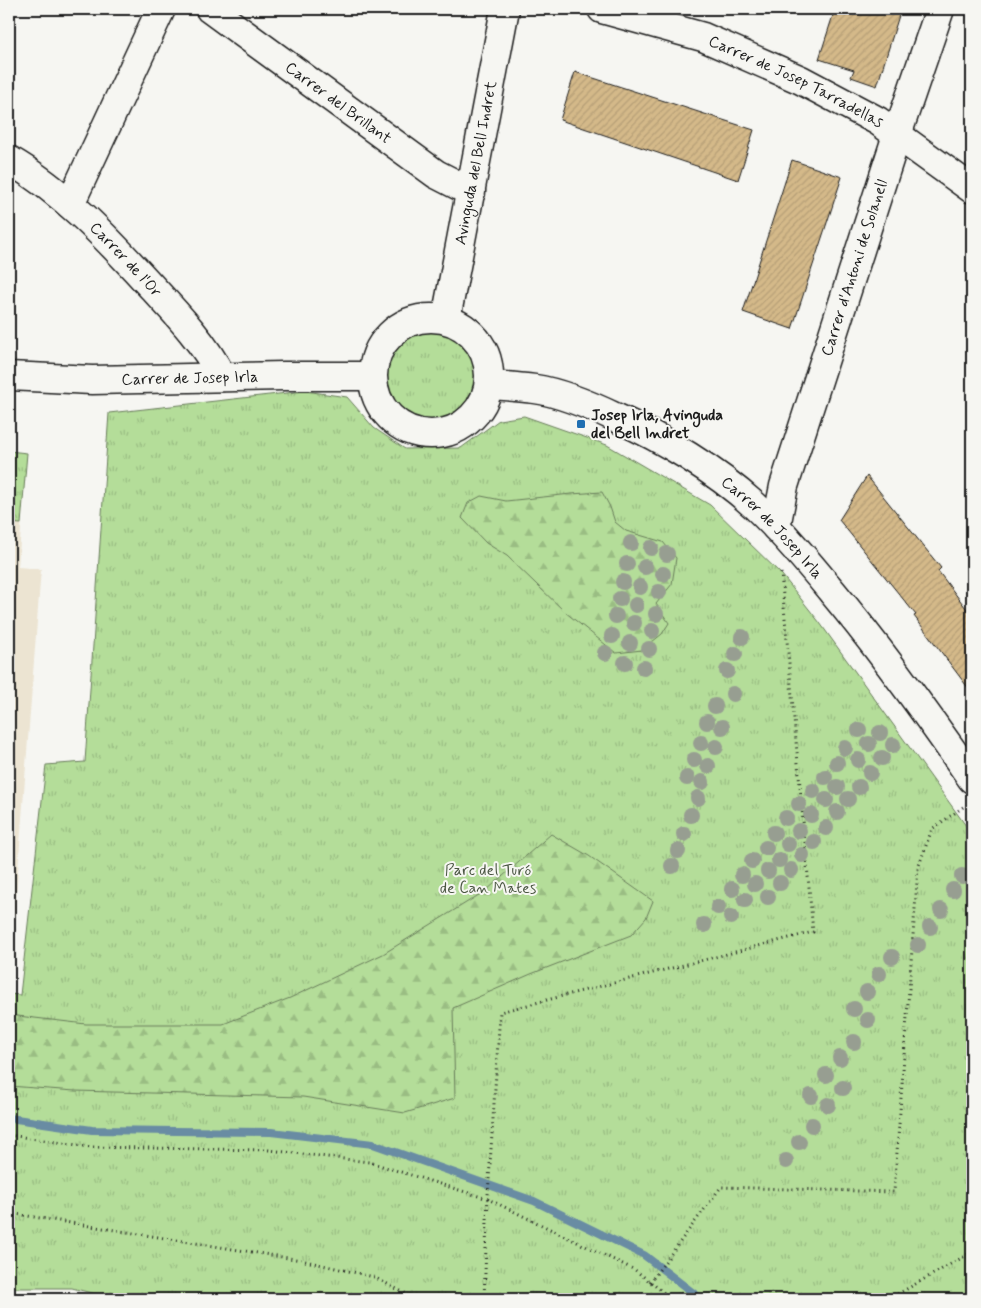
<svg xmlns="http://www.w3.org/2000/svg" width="981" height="1308" font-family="Mynerve,sans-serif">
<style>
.built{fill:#ece4d2}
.grass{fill:url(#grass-tufts);stroke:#687c5a}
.forest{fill:url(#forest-firs);stroke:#687c5a}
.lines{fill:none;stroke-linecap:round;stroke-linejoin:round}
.stream{stroke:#698ca3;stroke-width:8}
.building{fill:url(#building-hatch);stroke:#1c1c1c}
.minor-casing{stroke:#1c1c1c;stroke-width:31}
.tertiary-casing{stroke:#1c1c1c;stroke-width:31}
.path{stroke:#1c1c1c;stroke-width:3;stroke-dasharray:1 4;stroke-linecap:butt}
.minor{stroke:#f6f6f2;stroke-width:28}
.tertiary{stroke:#f6f6f2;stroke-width:28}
.tree{fill:#979e91}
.poi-dot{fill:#1f6fb2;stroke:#f6f6f2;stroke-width:2}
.labels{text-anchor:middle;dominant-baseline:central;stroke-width:4;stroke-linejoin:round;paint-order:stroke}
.street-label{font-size:16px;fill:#1c1c1c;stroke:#f6f6f2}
.poi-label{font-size:16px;font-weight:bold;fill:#1c1c1c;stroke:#f6f6f2;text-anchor:start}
.park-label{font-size:16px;fill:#4a5642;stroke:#f6f6f2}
</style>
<defs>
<pattern id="grass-tufts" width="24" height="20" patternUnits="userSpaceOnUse" patternTransform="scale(1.25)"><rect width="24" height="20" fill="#b4dd99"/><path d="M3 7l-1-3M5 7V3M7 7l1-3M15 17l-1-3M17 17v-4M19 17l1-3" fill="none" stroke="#9abd83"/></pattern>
<pattern id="forest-firs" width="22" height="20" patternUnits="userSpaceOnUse" patternTransform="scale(1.25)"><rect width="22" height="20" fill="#b4dd99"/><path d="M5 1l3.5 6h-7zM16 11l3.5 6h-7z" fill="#9abd83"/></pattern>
<pattern id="building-hatch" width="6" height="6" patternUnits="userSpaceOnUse" patternTransform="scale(1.25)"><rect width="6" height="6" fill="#d4b989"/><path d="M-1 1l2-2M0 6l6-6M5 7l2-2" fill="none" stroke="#b59e76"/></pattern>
</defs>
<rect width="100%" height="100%" fill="#f6f6f2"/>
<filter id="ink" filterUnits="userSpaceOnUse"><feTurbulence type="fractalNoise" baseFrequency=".02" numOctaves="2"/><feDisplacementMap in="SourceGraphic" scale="10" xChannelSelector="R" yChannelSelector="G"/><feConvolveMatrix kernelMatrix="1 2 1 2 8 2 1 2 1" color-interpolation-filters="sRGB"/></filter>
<g filter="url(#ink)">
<path class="built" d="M9 451 27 453 18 567 41 569 10 975Z"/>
<g class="grass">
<circle cx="431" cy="376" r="44"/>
<path d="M305 391 347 397 374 428 405 449 461 448 499 420 524 416 607 445 710 505 782 575 820 623 969 830 972 837V1299H115L72 1288H9V994L20 995 46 765 85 762 109 413Z"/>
<path d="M9 451 27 453 21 524 9 523Z"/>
</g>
<g class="forest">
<path d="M602 492 610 507 615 522 626 531 663 542 676 558 672 584 656 604 669 623 662 634 642 650 616 653 565 612 507 556 486 543 462 518 468 503 481 496 506 501 571 494Z"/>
<path d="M551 834 589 856 653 901 646 918 631 935 531 974 453 1008 455 1098 405 1113 303 1097 75 1091 9 1086V1015L86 1024H223L290 998 383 954 487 890Z"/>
</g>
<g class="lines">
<path class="stream" d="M9 1118 92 1130 271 1132 373 1144 534 1201 644 1255 701 1299"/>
</g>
<g class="building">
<path d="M835 9H901L877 86 851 77 854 70 819 59Z"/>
<path d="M575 72 754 130 738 180 560 120Z"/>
<path d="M792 160 842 177 792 329 743 312Z"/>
<path d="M867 476 941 568 938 571 972 616V693L914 616 916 615 839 520Z"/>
</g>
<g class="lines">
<g class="minor-casing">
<g id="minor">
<path id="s1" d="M210 9 436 174 471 192"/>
<path id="s2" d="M602 9 703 37 801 80 878 121 972 189"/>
<path id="s3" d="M9 160C63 191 107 238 149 284 176 313 204 342 222 377"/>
<path d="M70 204 161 9"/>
<path id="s4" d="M446 319 505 9"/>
<path id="s5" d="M776 527 784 486 897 135 940 9"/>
</g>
</g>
<g class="tertiary-casing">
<g id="tertiary">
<circle cx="431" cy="376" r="58"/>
<path id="s6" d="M9 376 92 380 284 376H372"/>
<path id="s7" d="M490 385C505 386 520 387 535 389 562 393 592 406 617 418 664 439 715 470 754 505 781 530 806 560 830 589 881 650 927 714 972 779"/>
</g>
</g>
<g class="path">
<path d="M9 1135 91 1147 269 1150 369 1162 488 1199 635 1270 672 1299"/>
<path d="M9 1213 301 1260 374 1277 416 1299"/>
<path d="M650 1282 721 1187 894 1192 918 868 932 829 966 805"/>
<path d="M484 1299 488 1195 500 1012 813 932 781 573"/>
<path d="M889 1299 972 1252"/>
</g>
<use href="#minor" class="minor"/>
<use href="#tertiary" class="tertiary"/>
</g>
<g class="tree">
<circle cx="631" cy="543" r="8"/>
<circle cx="651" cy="548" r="8"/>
<circle cx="667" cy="554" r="8"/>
<circle cx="627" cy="564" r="8"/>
<circle cx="645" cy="567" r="8"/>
<circle cx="663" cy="574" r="8"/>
<circle cx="623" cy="582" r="8"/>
<circle cx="640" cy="587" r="8"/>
<circle cx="659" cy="592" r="8"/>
<circle cx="620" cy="599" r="8"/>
<circle cx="636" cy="605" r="8"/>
<circle cx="656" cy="614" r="8"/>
<circle cx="616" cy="616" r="8"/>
<circle cx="634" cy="623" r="8"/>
<circle cx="652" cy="631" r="8"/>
<circle cx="612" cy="636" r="8"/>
<circle cx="742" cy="637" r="8"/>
<circle cx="630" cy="643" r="8"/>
<circle cx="649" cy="649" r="8"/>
<circle cx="605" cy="653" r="8"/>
<circle cx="735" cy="654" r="8"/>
<circle cx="625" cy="663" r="8"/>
<circle cx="644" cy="668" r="8"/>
<circle cx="727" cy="671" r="8"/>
<circle cx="733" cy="694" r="8"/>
<circle cx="715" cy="706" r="8"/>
<circle cx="707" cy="722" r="8"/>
<circle cx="722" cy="727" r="8"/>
<circle cx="859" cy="730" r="8"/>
<circle cx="880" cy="733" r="8"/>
<circle cx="701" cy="743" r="8"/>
<circle cx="869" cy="744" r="8"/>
<circle cx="893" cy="745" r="8"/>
<circle cx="716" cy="747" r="8"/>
<circle cx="845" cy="748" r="8"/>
<circle cx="882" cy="758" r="8"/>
<circle cx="694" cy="760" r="8"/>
<circle cx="858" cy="760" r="8"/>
<circle cx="837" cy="763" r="8"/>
<circle cx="708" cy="766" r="8"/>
<circle cx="870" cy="773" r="8"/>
<circle cx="825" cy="777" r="8"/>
<circle cx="687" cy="778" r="8"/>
<circle cx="702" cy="782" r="8"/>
<circle cx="837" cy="787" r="8"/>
<circle cx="859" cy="787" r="8"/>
<circle cx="813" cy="791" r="8"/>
<circle cx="698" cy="798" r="8"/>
<circle cx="848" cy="799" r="8"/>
<circle cx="826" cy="800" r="8"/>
<circle cx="799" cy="804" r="8"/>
<circle cx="837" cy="812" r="8"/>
<circle cx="691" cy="815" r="8"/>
<circle cx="811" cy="815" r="8"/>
<circle cx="786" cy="818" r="8"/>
<circle cx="826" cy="828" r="8"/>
<circle cx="799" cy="831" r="8"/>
<circle cx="774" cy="833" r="8"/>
<circle cx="684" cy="834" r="8"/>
<circle cx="814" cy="842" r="8"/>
<circle cx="788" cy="844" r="8"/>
<circle cx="766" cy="848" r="8"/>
<circle cx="678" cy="851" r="8"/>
<circle cx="802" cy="855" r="8"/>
<circle cx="779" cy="860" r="8"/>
<circle cx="752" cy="861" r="8"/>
<circle cx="672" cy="866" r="8"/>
<circle cx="791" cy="870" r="8"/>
<circle cx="768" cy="871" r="8"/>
<circle cx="742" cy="875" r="8"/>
<circle cx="962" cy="876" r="8"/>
<circle cx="780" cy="883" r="8"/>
<circle cx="755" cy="884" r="8"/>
<circle cx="732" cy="889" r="8"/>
<circle cx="953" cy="890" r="8"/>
<circle cx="768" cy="897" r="8"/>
<circle cx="745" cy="900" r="8"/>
<circle cx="718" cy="907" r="8"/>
<circle cx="941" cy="910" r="8"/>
<circle cx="731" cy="917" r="8"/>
<circle cx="704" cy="925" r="8"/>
<circle cx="930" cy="927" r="8"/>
<circle cx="918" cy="945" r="8"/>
<circle cx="892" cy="957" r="8"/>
<circle cx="879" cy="974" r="8"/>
<circle cx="867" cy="992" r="8"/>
<circle cx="854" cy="1009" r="8"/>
<circle cx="868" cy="1020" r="8"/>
<circle cx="854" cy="1042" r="8"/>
<circle cx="840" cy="1058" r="8"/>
<circle cx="826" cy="1075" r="8"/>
<circle cx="843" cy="1088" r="8"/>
<circle cx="811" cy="1096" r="8"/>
<circle cx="828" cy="1105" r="8"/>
<circle cx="812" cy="1125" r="8"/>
<circle cx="799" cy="1142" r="8"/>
<circle cx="786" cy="1161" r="8"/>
</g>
</g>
<rect class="poi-dot" x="576" y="419" width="10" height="10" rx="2.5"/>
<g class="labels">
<g class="street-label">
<text stroke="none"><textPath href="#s2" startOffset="208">Carrer de Josep Tarradellas</textPath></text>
<text stroke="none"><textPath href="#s1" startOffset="159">Carrer del Brillant</textPath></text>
<text stroke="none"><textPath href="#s4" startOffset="159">Avinguda del Bell Indret</textPath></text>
<text stroke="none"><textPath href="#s3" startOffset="154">Carrer de l'Or</textPath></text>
<text stroke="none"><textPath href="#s5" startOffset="271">Carrer d'Antoni de Solanell</textPath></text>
<text stroke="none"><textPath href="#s6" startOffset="181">Carrer de Josep Irla</textPath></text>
<text stroke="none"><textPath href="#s7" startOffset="324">Carrer de Josep Irla</textPath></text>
</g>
<g class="poi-label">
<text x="591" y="415">Josep Irla, Avinguda<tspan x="591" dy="18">del Bell Indret</tspan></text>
</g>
<g class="park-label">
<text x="488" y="870">Parc del Turó<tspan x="488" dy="18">de Can Mates</tspan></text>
</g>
</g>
<rect width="981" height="1308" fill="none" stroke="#f6f6f2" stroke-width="30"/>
<rect x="15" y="15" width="951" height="1278" fill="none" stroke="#1c1c1c" stroke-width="2" filter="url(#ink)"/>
</svg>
